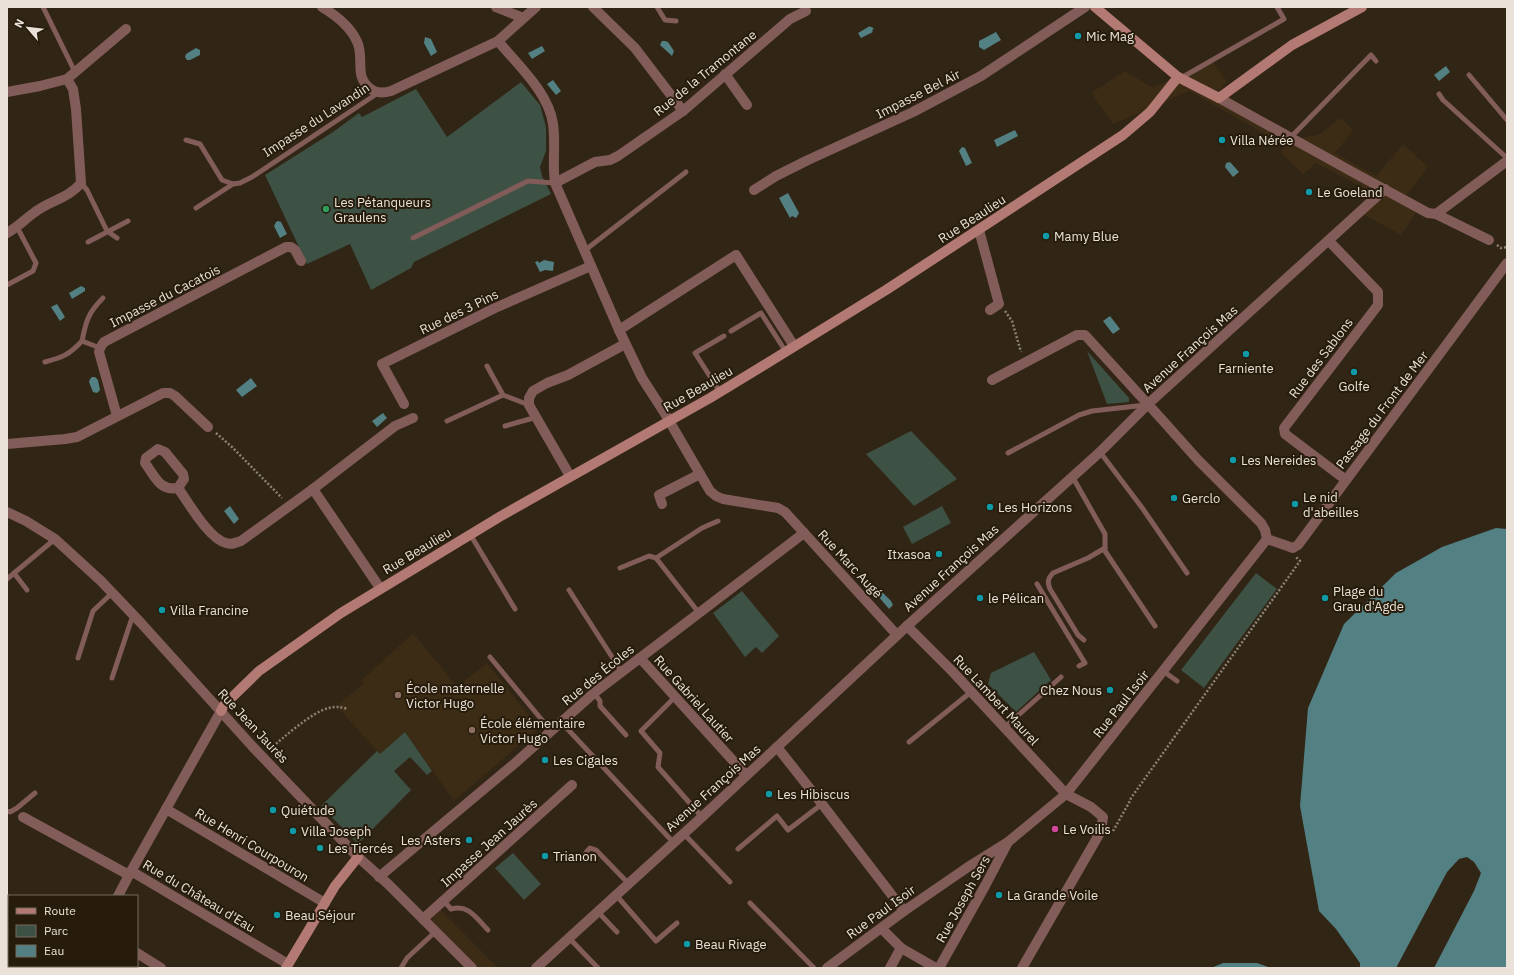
<svg xmlns="http://www.w3.org/2000/svg" width="1514" height="975" font-family="'IBM Plex Sans',sans-serif">
<style>
.built{fill:#3c2c15}
.green{fill:#3d5144}
.water{fill:#528083}
.pier{fill:#312515}
.lines{fill:none;stroke-linecap:round;stroke-linejoin:round}
.path{stroke:#8c8275;stroke-width:2.5;stroke-dasharray:2 2;stroke-linecap:butt}
.lane{stroke:#815c58;stroke-width:5}
.street{stroke:#815c58;stroke-width:10}
.secondary{stroke:#b37973;stroke-width:10}
.culture-dot{fill:#0f9aa8;stroke:#271c0c;stroke-width:1.5}
.leisure-dot{fill:#2e9e5b;stroke:#271c0c;stroke-width:1.5}
.education-dot{fill:#8d6e63;stroke:#271c0c;stroke-width:1.5}
.hotel-dot{fill:#d1479c;stroke:#271c0c;stroke-width:1.5}
.labels{text-anchor:middle;dominant-baseline:central;stroke-width:4;stroke-linejoin:round;paint-order:stroke}
.poi-label{font-size:13px;fill:#eae2d8;stroke:#271c0c;text-anchor:start}
.street-label{font-size:13px;fill:#eae2d8;stroke:#271c0c}
</style>
<rect width="100%" height="100%" fill="#312515"/>
<g class="built">
<path d="M1211 60 1227 81 1219 91 1300 138 1318 135 1341 118 1353 130 1335 153 1376 176 1403 144 1428 167 1402 201 1418 210 1401 235 1356 210 1371 192 1316 163 1303 174 1281 153 1285 145 1189 91 1113 124 1091 93 1125 71 1153 88Z"/>
<path d="M413 633 457 687 487 663 539 728 454 801 405 732 380 754 339 709V704L363 684 361 681Z"/>
<path d="M441 910 498 968H478L430 921Z"/>
</g>
<g class="green">
<path d="M521 82 540 105 546 127V151L540 167 542 176 551 194 414 262 411 268 371 290 350 244 307 264 265 175 333 132 359 113 362 117 416 89 447 137Z"/>
<path d="M1087 351 1129 398V402L1107 404Z"/>
<path d="M911 431 957 479 914 506 866 454Z"/>
<path d="M942 506 951 523 912 544 903 527Z"/>
<path d="M1256 573 1277 589 1204 688 1181 670Z"/>
<path d="M742 591 779 636 762 653 756 647 745 657 713 613Z"/>
<path d="M1034 652 1051 680 1016 712 988 684 991 673Z"/>
<path d="M405 732 432 771 427 775 410 757 394 771 411 790 358 844 321 806 377 751 380 754Z"/>
<path d="M513 853 541 884 524 900 495 868Z"/>
</g>
<g class="water">
<path d="M870 26V27H872L874 29 872 30 873 32 861 38 858 33Z"/>
<path d="M996 32 1001 40 984 50 979 47V41Z"/>
<path d="M425 37 431 39 437 52 431 56 424 43Z"/>
<path d="M662 41H665L668 42 674 51 672 56 660 45Z"/>
<path d="M542 46 545 51 532 59 528 53Z"/>
<path d="M196 48 200 50V55L190 60H187L185 57 186 54Z"/>
<path d="M1446 66 1450 72 1439 81 1434 75Z"/>
<path d="M553 80 561 91 556 95 547 84Z"/>
<path d="M1015 130 1018 136 997 147 994 140Z"/>
<path d="M962 147 965 148 972 163 966 166 959 151Z"/>
<path d="M1230 162 1239 172 1233 177 1225 167 1226 163Z"/>
<path d="M788 193 799 213 796 218 792 216 790 218 779 198Z"/>
<path d="M278 221 281 222 287 234 280 238 274 226 276 222Z"/>
<path d="M544 260 554 262 553 271 545 270 540 272 535 262 538 261 539 263Z"/>
<path d="M81 286 85 288V291L72 299 69 293Z"/>
<path d="M57 304 65 317 60 321 51 307Z"/>
<path d="M1110 316 1120 329 1113 334 1103 321Z"/>
<path d="M92 377H95L98 380 100 390 97 393 93 392 89 382 90 379Z"/>
<path d="M251 378 257 386 242 397 236 390Z"/>
<path d="M383 413 387 418 377 427 372 421Z"/>
<path d="M230 506 239 519 234 524 224 511Z"/>
<path d="M1496 528 1507 529V968H1360V963L1336 929 1319 911 1300 806 1308 708 1344 624 1396 573 1442 547Z"/>
<path d="M882 592 891 601 893 605 889 609 878 596Z"/>
<path d="M1223 963H1257L1271 968H1211Z"/>
</g>
<path class="pier" d="M1467 857 1474 862 1481 873 1474 891 1434 968H1396L1447 872 1459 859Z"/>
<g class="lines">
<g class="path">
<path d="M1497 245 1501 248 1507 247"/>
<path d="M1005 311 1012 321 1021 352"/>
<path d="M216 433 232 447 282 498"/>
<path d="M270 749C283 738 313 711 329 708 336 706 341 707 348 709"/>
<path d="M1113 831 1130 801 1131 798 1300 561 1296 557"/>
</g>
<g class="lane">
<path d="M43 7 75 72"/>
<path d="M657 7 665 20 676 21"/>
<path d="M1469 75 1507 120"/>
<path d="M1181 78 1284 19 1277 7"/>
<path d="M1439 94 1443 100 1507 158"/>
<path d="M1290 138 1371 55 1376 61"/>
<path d="M186 140 200 144 222 180 233 184 240 183 252 177 378 93"/>
<path d="M81 183 87 190 107 231 117 238"/>
<path d="M196 208 233 184"/>
<path d="M413 238 528 181 555 183"/>
<path d="M88 242 128 221"/>
<path d="M584 251 686 172"/>
<path d="M7 285 33 271 36 263 17 227"/>
<path d="M731 331 761 313 786 352"/>
<path d="M82 341C86 321 88 313 103 298"/>
<path d="M45 362C63 357 69 355 82 341L100 348"/>
<path d="M487 366 503 395 529 405"/>
<path d="M720 392 695 353 724 336"/>
<path d="M447 421 503 395"/>
<path d="M505 426 537 417"/>
<path d="M1100 452 1143 509 1187 573"/>
<path d="M1008 453 1079 415 1092 411 1146 405"/>
<path d="M1072 476 1105 534V551L1155 626"/>
<path d="M470 534 515 609"/>
<path d="M656 558 699 613"/>
<path d="M620 568 649 556 656 558 702 528 718 521"/>
<path d="M14 573 27 590"/>
<path d="M7 579 55 539"/>
<path d="M1037 584 1085 663 1079 666"/>
<path d="M569 590 621 671"/>
<path d="M1084 640 1078 635 1050 589C1047 582 1048 578 1053 573L1088 558 1105 548"/>
<path d="M490 657 551 731"/>
<path d="M78 658 93 611 112 593"/>
<path d="M1163 671 1177 681"/>
<path d="M112 678 133 615"/>
<path d="M594 693 600 701V706L626 735"/>
<path d="M675 697 641 731 660 753 658 767 702 817"/>
<path d="M561 722 673 842"/>
<path d="M1004 728 1061 677"/>
<path d="M909 742 971 692"/>
<path d="M7 811 10 812 17 808 35 793"/>
<path d="M684 834 730 882"/>
<path d="M738 849 777 816 788 830 822 804"/>
<path d="M584 856 588 850 590 848 596 850 629 884"/>
<path d="M616 895 656 941 677 923"/>
<path d="M444 901 451 909C469 904 476 918 488 930"/>
<path d="M750 903 814 968"/>
<path d="M598 912 617 932"/>
<path d="M569 938 598 968"/>
<path d="M401 968 407 958 435 932"/>
</g>
<g class="street">
<path d="M322 7C337 16 352 28 358 44 364 61 354 77 371 89 377 94 384 93 391 91L498 41"/>
<path d="M496 7 523 18"/>
<path d="M536 7 498 41C517 64 549 93 553 124 556 144 552 163 555 183L619 330 642 378 664 412 710 491 716 496 723 499 778 508 785 512 897 635"/>
<path d="M593 7 635 48 683 111"/>
<path d="M725 74 747 105"/>
<path d="M7 92 40 86 67 79 126 29"/>
<path d="M1219 98 1358 175 1428 213 1436 214 1489 240"/>
<path d="M555 183 595 162 610 160 618 156 683 111 790 19 806 11"/>
<path d="M754 190 776 176 808 160 913 112 981 76 1085 7"/>
<path d="M1436 214 1507 161"/>
<path d="M979 230 999 304 990 310"/>
<path d="M7 233C18 227 25 219 35 212 49 201 69 198 81 183L76 109 73 89 67 79"/>
<path d="M1329 241 1378 292V305L1284 428 1285 434 1346 480"/>
<path d="M619 330 736 255 794 346"/>
<path d="M404 404 382 364 495 308 591 266"/>
<path d="M117 416 99 352 100 348 104 342 286 247H291L295 250 301 261"/>
<path d="M7 444 65 439 77 437 163 393H170L175 396 208 427"/>
<path d="M158 449 165 452 183 474 184 479 178 488C159 491 155 476 145 463L146 458Z"/>
<path d="M570 476 529 405V398L533 391 547 383 568 375 625 344"/>
<path d="M178 488C188 502 209 539 226 543 232 545 236 543 241 541L313 489 380 588"/>
<path d="M313 489 395 426 413 418"/>
<path d="M662 504 659 495 700 474"/>
<path d="M7 512 26 521 55 539 101 581 141 623 252 746 358 857 388 884 472 968"/>
<path d="M1267 539 1293 548 1298 545 1507 263"/>
<path d="M907 626 953 672 1066 794 1091 807 1103 817 1101 831 1022 968"/>
<path d="M640 658 746 775"/>
<path d="M777 747 822 804 904 911"/>
<path d="M166 809 325 903"/>
<path d="M23 817 129 875"/>
<path d="M131 871 288 964"/>
<path d="M379 877 514 764 594 693 804 533"/>
<path d="M118 896 129 875 221 711"/>
<path d="M423 919 572 785"/>
<path d="M882 929 901 948 936 968"/>
<path d="M137 953 161 968"/>
<path d="M76 968 77 966"/>
<path d="M536 968 702 817 907 626 1100 452 1148 404 1385 189"/>
<path d="M827 968 904 911 968 867 1008 842 1066 794 1267 539 1265 530 1261 523 1198 460 1165 423 1085 335H1077L992 380"/>
<path d="M890 968 901 948"/>
<path d="M939 968 985 886 1008 842"/>
</g>
<g class="secondary">
<path d="M1095 7 1178 77 1219 98 1292 45 1362 7"/>
<path d="M221 711 224 705 259 671 341 613 501 516 710 398 774 359 886 290 1123 135 1150 112 1178 77"/>
<path d="M13 966 16 968"/>
<path d="M286 968 335 886 358 857"/>
</g>
</g>
<g class="culture-dot">
<circle cx="1078" cy="36" r="4"/>
<circle cx="1222" cy="140" r="4"/>
<circle cx="1309" cy="192" r="4"/>
<circle cx="1046" cy="236" r="4"/>
<circle cx="1246" cy="354" r="4"/>
<circle cx="1354" cy="372" r="4"/>
<circle cx="1233" cy="460" r="4"/>
<circle cx="1174" cy="498" r="4"/>
<circle cx="1295" cy="504" r="4"/>
<circle cx="990" cy="507" r="4"/>
<circle cx="939" cy="554" r="4"/>
<circle cx="980" cy="598" r="4"/>
<circle cx="1325" cy="598" r="4"/>
<circle cx="162" cy="610" r="4"/>
<circle cx="1110" cy="690" r="4"/>
<circle cx="545" cy="760" r="4"/>
<circle cx="769" cy="794" r="4"/>
<circle cx="273" cy="810" r="4"/>
<circle cx="293" cy="831" r="4"/>
<circle cx="469" cy="840" r="4"/>
<circle cx="320" cy="848" r="4"/>
<circle cx="545" cy="856" r="4"/>
<circle cx="999" cy="895" r="4"/>
<circle cx="277" cy="915" r="4"/>
<circle cx="687" cy="944" r="4"/>
</g>
<circle class="leisure-dot" cx="326" cy="209" r="4"/>
<g class="education-dot">
<circle cx="398" cy="695" r="4"/>
<circle cx="472" cy="730" r="4"/>
</g>
<circle class="hotel-dot" cx="1055" cy="829" r="4"/>
<g class="labels">
<g class="poi-label">
<text x="1086" y="36">Mic Mag</text>
<text x="1230" y="140">Villa Nérée</text>
<text x="1317" y="192">Le Goeland</text>
<text x="334" y="202">Les Pétanqueurs<tspan x="334" dy="15">Graulens</tspan></text>
<text x="1054" y="236">Mamy Blue</text>
<text x="1246" y="368" text-anchor="middle">Farniente</text>
<text x="1354" y="386" text-anchor="middle">Golfe</text>
<text x="1241" y="460">Les Nereides</text>
<text x="1303" y="497">Le nid<tspan x="1303" dy="15">d'abeilles</tspan></text>
<text x="1182" y="498">Gerclo</text>
<text x="998" y="507">Les Horizons</text>
<text x="931" y="554" text-anchor="end">Itxasoa</text>
<text x="1333" y="591">Plage du<tspan x="1333" dy="15">Grau d'Agde</tspan></text>
<text x="988" y="598">le Pélican</text>
<text x="170" y="610">Villa Francine</text>
<text x="406" y="688">École maternelle<tspan x="406" dy="15">Victor Hugo</tspan></text>
<text x="1102" y="690" text-anchor="end">Chez Nous</text>
<text x="480" y="723">École élémentaire<tspan x="480" dy="15">Victor Hugo</tspan></text>
<text x="553" y="760">Les Cigales</text>
<text x="777" y="794">Les Hibiscus</text>
<text x="281" y="810">Quiétude</text>
<text x="1063" y="829">Le Voilis</text>
<text x="301" y="831">Villa Joseph</text>
<text x="461" y="840" text-anchor="end">Les Asters</text>
<text x="328" y="848">Les Tiercés</text>
<text x="553" y="856">Trianon</text>
<text x="1007" y="895">La Grande Voile</text>
<text x="285" y="915">Beau Séjour</text>
<text x="695" y="944">Beau Rivage</text>
</g>
<g class="street-label">
<text transform="translate(705 73) rotate(-39)">Rue de la Tramontane</text>
<text transform="translate(918 94) rotate(-27)">Impasse Bel Air</text>
<text transform="translate(316 120) rotate(-33)">Impasse du Lavandin</text>
<text transform="translate(972 219) rotate(-33)">Rue Beaulieu</text>
<text transform="translate(165 296) rotate(-27)">Impasse du Cacatois</text>
<text transform="translate(459 312) rotate(-26)">Rue des 3 Pins</text>
<text transform="translate(1190 349) rotate(-42)">Avenue François Mas</text>
<text transform="translate(1321 358) rotate(-53)">Rue des Sablons</text>
<text transform="translate(698 389) rotate(-30)">Rue Beaulieu</text>
<text transform="translate(1382 410) rotate(-53)">Passage du Front de Mer</text>
<text transform="translate(417 551) rotate(-31)">Rue Beaulieu</text>
<text transform="translate(850 564) rotate(47)">Rue Marc Augé</text>
<text transform="translate(951 568) rotate(-42)">Avenue François Mas</text>
<text transform="translate(598 675) rotate(-39)">Rue des Écoles</text>
<text transform="translate(694 699) rotate(48)">Rue Gabriel Lautier</text>
<text transform="translate(996 700) rotate(47)">Rue Lambert Maurel</text>
<text transform="translate(1121 704) rotate(-52)">Rue Paul Isoir</text>
<text transform="translate(253 726) rotate(47)">Rue Jean Jaurès</text>
<text transform="translate(713 788) rotate(-42)">Avenue François Mas</text>
<text transform="translate(489 843) rotate(-42)">Impasse Jean Jaurès</text>
<text transform="translate(252 845) rotate(31)">Rue Henri Courpouron</text>
<text transform="translate(199 896) rotate(31)">Rue du Château d'Eau</text>
<text transform="translate(963 899) rotate(-61)">Rue Joseph Sers</text>
<text transform="translate(881 912) rotate(-36)">Rue Paul Isoir</text>
</g>
</g>
<rect width="1514" height="975" fill="none" stroke="#eae2d8" stroke-width="16"/>
<rect x="8" y="895" width="130" height="72" fill="#271c0c" stroke="#756b5e"/>
<rect x="16" y="908" width="20" height="6" fill="#b37973" stroke="#756b5e"/>
<text x="44" y="915" font-size="12" fill="#eae2d8">Route</text>
<rect x="16" y="925" width="20" height="12" fill="#3d5144" stroke="#756b5e"/>
<text x="44" y="935" font-size="12" fill="#eae2d8">Parc</text>
<rect x="16" y="945" width="20" height="12" fill="#528083" stroke="#756b5e"/>
<text x="44" y="955" font-size="12" fill="#eae2d8">Eau</text>
<g transform="translate(28 28) rotate(298)" stroke="#271c0c" stroke-width="3" paint-order="stroke">
<path d="M0-3L7 15L0 10L-7 15Z" fill="#eae2d8"/>
<text y="-6" font-size="11" font-weight="bold" text-anchor="middle" fill="#eae2d8">N</text>
</g>
</svg>
